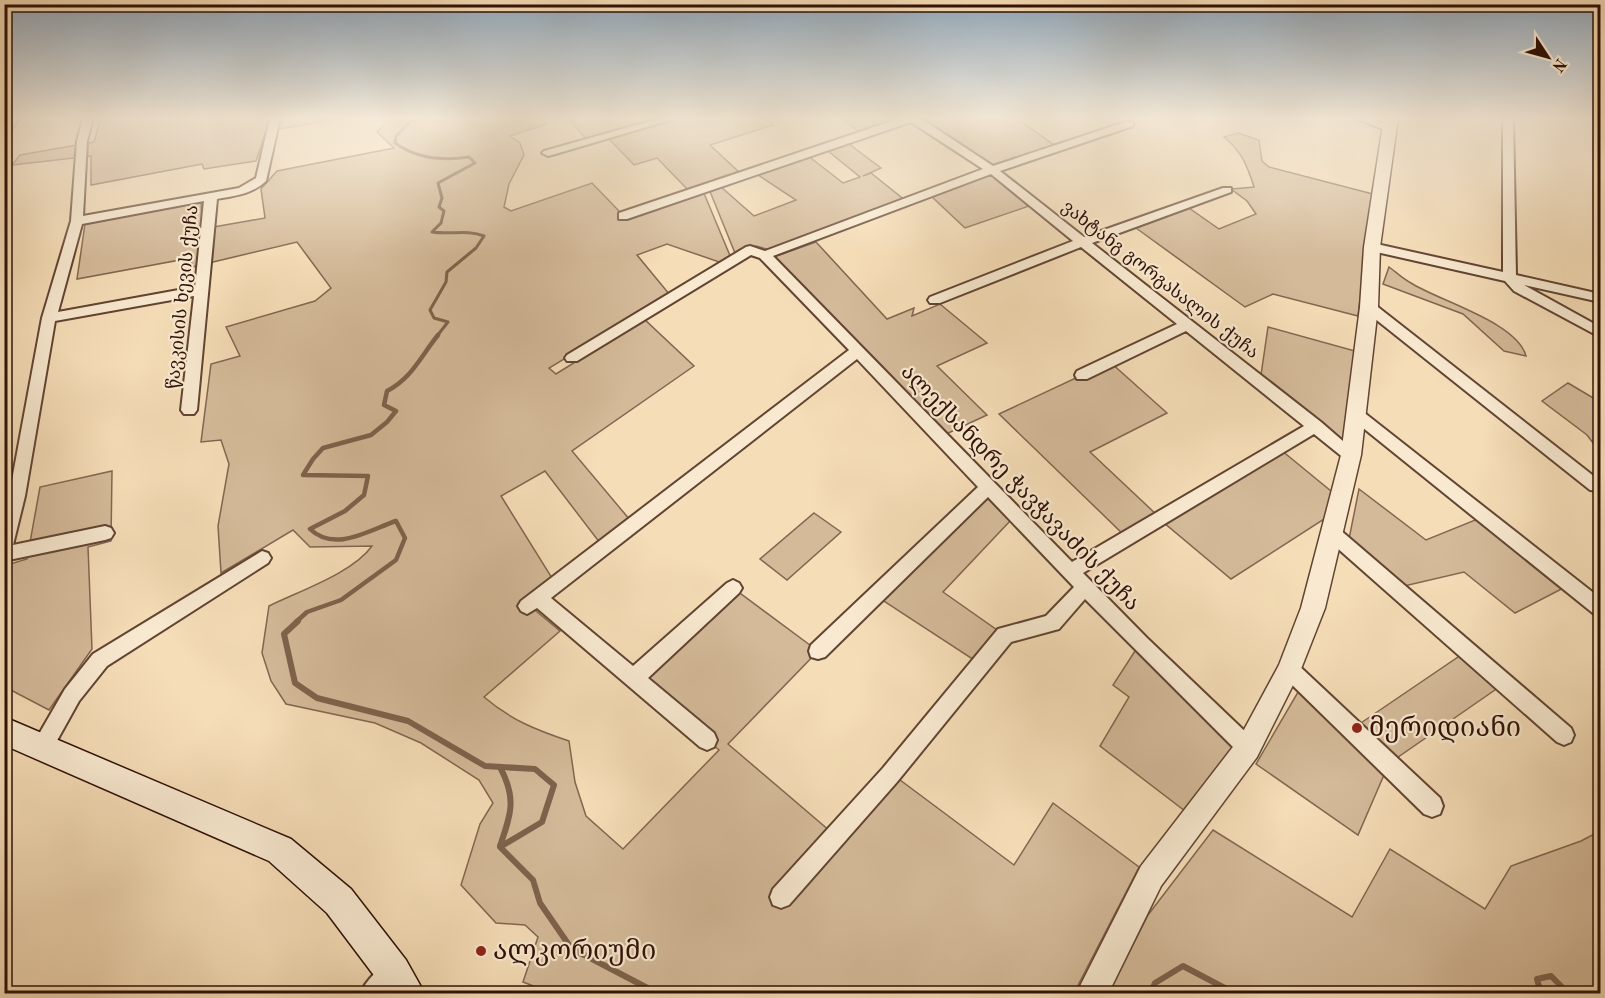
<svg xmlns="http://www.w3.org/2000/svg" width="1605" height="998" font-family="'Old Standard TT','Noto Serif Georgian',serif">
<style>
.green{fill:#d4ba99;stroke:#826650;stroke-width:1.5}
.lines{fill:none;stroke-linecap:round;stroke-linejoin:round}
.stream-far2{stroke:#7e624c;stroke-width:3}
.stream-far1{stroke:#7e624c;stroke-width:4.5}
.stream{stroke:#7e624c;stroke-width:6}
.minor-casing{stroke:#614432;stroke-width:4}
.tertiary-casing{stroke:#614432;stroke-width:3}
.secondary-casing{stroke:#301106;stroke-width:3}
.minor{fill:#f8e9d0;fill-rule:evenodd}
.tertiary{fill:#f8e9d0;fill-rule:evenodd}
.secondary{fill:#f8e9d0;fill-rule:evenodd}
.poi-dot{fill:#8f2418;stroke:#f8e9d0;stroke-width:2}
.labels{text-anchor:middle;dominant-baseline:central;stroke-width:4.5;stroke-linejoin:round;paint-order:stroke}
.far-street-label{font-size:18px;fill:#301106;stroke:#f8e9d0}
.street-label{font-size:22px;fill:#301106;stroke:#f8e9d0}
.near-poi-label{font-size:27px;fill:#301106;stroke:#f8e9d0;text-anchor:start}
</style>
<rect width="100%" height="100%" fill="#f5ddb7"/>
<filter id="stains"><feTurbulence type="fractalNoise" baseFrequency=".00333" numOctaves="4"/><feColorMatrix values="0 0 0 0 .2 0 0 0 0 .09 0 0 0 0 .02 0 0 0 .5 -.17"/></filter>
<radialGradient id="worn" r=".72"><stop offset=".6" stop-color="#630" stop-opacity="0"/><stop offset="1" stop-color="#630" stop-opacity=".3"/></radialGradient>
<g class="green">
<path d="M101 118H346L266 131 256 161 204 169 202 164 91 185V156L12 165 20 155 94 142Z"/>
<path d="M390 118H542L546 124 510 136 520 143 524 155 509 184 504 207 511 211 592 183 620 212V218L703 191 731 258 722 263 667 244 637 255 670 295 549 368 556 374 644 319 694 366 572 451 630 520 600 543 545 471 501 496 552 578 524 601 560 631 484 697C511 720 536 730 569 741L575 782 586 816 623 849 719 750 634 678 733 588 818 651 728 744 844 843 896 777 1014 865 1053 803 1139 867 1074 993 554 994 523 982 538 937 525 925 496 923 461 885 480 824 493 803 479 780 421 743 375 723 286 704 271 681 262 653 269 606C299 591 353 573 372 546L310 547 293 530 221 573 218 526 229 464 221 440 201 442 211 364 240 356 226 327 315 301 331 288 297 242 192 267 191 258 77 279 85 224 201 202 202 229 265 218 261 189 277 171 394 148 377 132Z"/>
<path d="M568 118H667L587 140Z"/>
<path d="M682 118H764L773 125 710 145 740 173 688 190 657 158 634 165 609 139Z"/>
<path d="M840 118H905L860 132Z"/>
<path d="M923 118H1016L1057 147 993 168Z"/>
<path d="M1238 133 1259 140 1262 161 1269 167 1373 194 1358 316 1273 294 1245 307 1136 228 1189 208 1219 229 1256 214 1247 201 1231 189 1254 187C1247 165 1242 152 1224 137Z"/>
<path d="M849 144 881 168 863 176 871 173 906 201 770 250 756 246 735 253 709 189 720 186 754 216 796 200 755 173 807 155 843 183 860 177 828 151Z"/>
<path d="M991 173 1029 206 965 228 931 196Z"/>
<path d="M816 242 887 319 914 308 912 316 940 304 987 343 937 366 987 415 944 435 771 258Z"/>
<path d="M1389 267C1396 272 1403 279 1411 283 1439 301 1517 322 1526 356L1504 351 1463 314 1383 284Z"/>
<path d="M1268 327 1355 351 1345 444 1261 375Z"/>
<path d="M1110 362 1167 413 1090 452 1158 516 1125 536 999 414Z"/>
<path d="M1568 383 1600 402V452L1587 435 1542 401Z"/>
<path d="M1281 450 1337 496 1332 514 1231 579 1163 522Z"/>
<path d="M112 471 111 541 88 547 92 649 49 710 5 687 4 589 7 565 27 559 40 487Z"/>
<path d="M1359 489 1426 540 1485 516 1571 584 1515 613 1464 572 1400 587 1348 544Z"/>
<path d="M986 494 1011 520 943 592 997 630 974 660 879 598Z"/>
<path d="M814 513 841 532 787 580 760 559Z"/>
<path d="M1137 648 1241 747 1185 811 1100 746 1129 697 1113 685Z"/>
<path d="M1467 651 1505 683 1388 764 1352 729Z"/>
<path d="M1301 687 1387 768 1358 835 1256 764Z"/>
<path d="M1213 830 1352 917 1390 849 1485 909 1511 866 1581 841 1600 831V993L1108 994 1148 915Z"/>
</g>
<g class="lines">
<path class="stream-far2" d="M414 118 396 136 395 143C417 159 442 161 469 157L475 163 438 183 442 198 439 207 444 211 441 223 432 232C450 235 467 229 484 236L476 248 447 272 446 282 430 310 434 318 448 322 437 336"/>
<path class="stream-far1" d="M296 622 307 612 341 600 396 560 405 538 396 521C369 530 335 553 310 529L345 511 364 495 368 476 303 475 313 459 323 448 371 435 387 422 396 411 384 405 387 391C412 378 421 356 438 335"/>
<g class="stream">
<path d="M298 621 284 634 295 683 317 698 408 721 485 766 535 769 554 785 542 822 500 847 533 880 540 903 571 948 659 994"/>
<path d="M500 767C517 799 511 814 500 846"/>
<path d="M1150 994 1155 983 1183 966 1236 994"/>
<path d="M1541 994 1537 979 1551 976 1569 994"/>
</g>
<g class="minor-casing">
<g id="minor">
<path d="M9 118H19L8 134 4 135V124Z"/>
<path d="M83 118H93L87 141 83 216 239 188 256 178 270 118H280L266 181C252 194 235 196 217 199L197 410 194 414H184L181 410 194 296 55 321 25 496 13 545 105 526 111 528 114 533 111 538 105 540 4 561 6 505H4V492L10 491 42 318 71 221 77 141ZM204 201 195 287 58 312 82 224Z"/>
<path d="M661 118H677L552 155 548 156 542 153 544 151Z"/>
<path d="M901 118H920L993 166 1125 122H1133V126L1000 171 1084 237 1223 188H1231V192L1092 243 1321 422 1359 455 1357 459H1345L1314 434 1083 573 1147 638 1255 741 1258 748 1255 755 1248 758 1241 755 1085 599 1059 629 1011 642 897 782 789 905 781 908 773 905 770 897 773 889 883 768 998 629 1046 616 1074 587 988 497 825 657 818 659 811 657 809 651 811 645 978 487 857 359 551 598 633 666 727 583 733 580 739 583 742 588 739 593 648 678 714 733 717 740 714 747 707 750 700 747 537 608 527 614 521 611 518 606 521 601 849 350 760 258 751 255 577 361H567L565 358 567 355 746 247 750 246 765 251 983 169 911 122 627 219H619V213ZM991 174 1073 241 930 297 928 300 930 303H940L1081 247 1177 324 1077 371 1075 375 1077 379H1087L1186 331 1304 426 1072 562 773 256Z"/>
<path d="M1355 118H1370L1394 128 1389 131 1385 130Z"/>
<path d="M1503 118H1513L1516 275 1600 294V302L1524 285 1600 327V337L1514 291 1505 281 1372 251 1366 247 1372 243 1503 272Z"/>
<path d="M1369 303 1374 304 1600 481V491L1590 490 1364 310 1362 307Z"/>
<path d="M1357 410 1362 411 1600 598V616L1594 614 1352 419 1349 415 1352 411Z"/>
<path d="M1333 527 1339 529 1571 728 1574 735 1571 742 1564 745 1557 742 1327 539 1324 534 1327 529Z"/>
<path d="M262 551 268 553 271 558 268 563 107 666 79 701 49 755 42 758 35 755 32 748 35 741 65 689 93 654Z"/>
<path d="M1289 660 1296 663 1440 798 1443 806 1440 814 1432 817 1424 814 1282 675 1279 669 1282 663Z"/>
<path d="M394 960 402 964 406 972 402 980 389 994H360C366 980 380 966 394 960Z"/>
</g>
</g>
<g class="tertiary-casing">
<path id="tertiary" d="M1384 118H1398L1380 247 1378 307 1361 455 1325 608 1301 669 1257 757 1161 886 1108 994H1076L1141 866 1239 739 1279 665 1301 608 1341 455 1360 307 1364 247Z"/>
</g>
<g class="secondary-casing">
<path id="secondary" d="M4 717 291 839 351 889 406 960 425 994H388L327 913 269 861 4 745Z"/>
</g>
<use href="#minor" class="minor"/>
<use href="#tertiary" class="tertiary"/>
<use href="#secondary" class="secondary"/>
</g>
<linearGradient id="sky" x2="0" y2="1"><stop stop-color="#92a9bc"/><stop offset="0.46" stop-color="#faf0df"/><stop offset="1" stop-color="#faf0df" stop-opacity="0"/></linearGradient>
<rect width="1605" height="257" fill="url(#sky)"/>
<g class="poi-dot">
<circle cx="1357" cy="728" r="6"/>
<circle cx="481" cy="951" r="6"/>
</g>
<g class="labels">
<g class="far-street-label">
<text transform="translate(1160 280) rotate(38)">ვახტანგ გორგასალის ქუჩა</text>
<text transform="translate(183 297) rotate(-84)">წავკისის ხევის ქუჩა</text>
</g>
<g class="street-label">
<text transform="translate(1020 488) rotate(46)">ალექსანდრე ჭავჭავაძის ქუჩა</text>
</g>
<g class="near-poi-label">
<text x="1369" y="728">მერიდიანი</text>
<text x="493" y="951">ალკორიუმი</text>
</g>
</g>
<rect width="1605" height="998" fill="none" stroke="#f5ddb7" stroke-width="24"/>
<rect x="6" y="6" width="1593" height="986" fill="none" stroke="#301106" stroke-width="3"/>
<rect x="12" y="12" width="1581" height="974" fill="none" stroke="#301106" stroke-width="1.5"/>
<g transform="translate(1548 57) rotate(126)" stroke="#f8e9d0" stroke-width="4.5" paint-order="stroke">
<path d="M0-4.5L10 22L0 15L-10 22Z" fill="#301106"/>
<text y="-9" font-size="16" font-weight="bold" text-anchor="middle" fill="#301106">N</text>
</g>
<rect width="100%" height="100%" filter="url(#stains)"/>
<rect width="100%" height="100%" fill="url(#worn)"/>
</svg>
